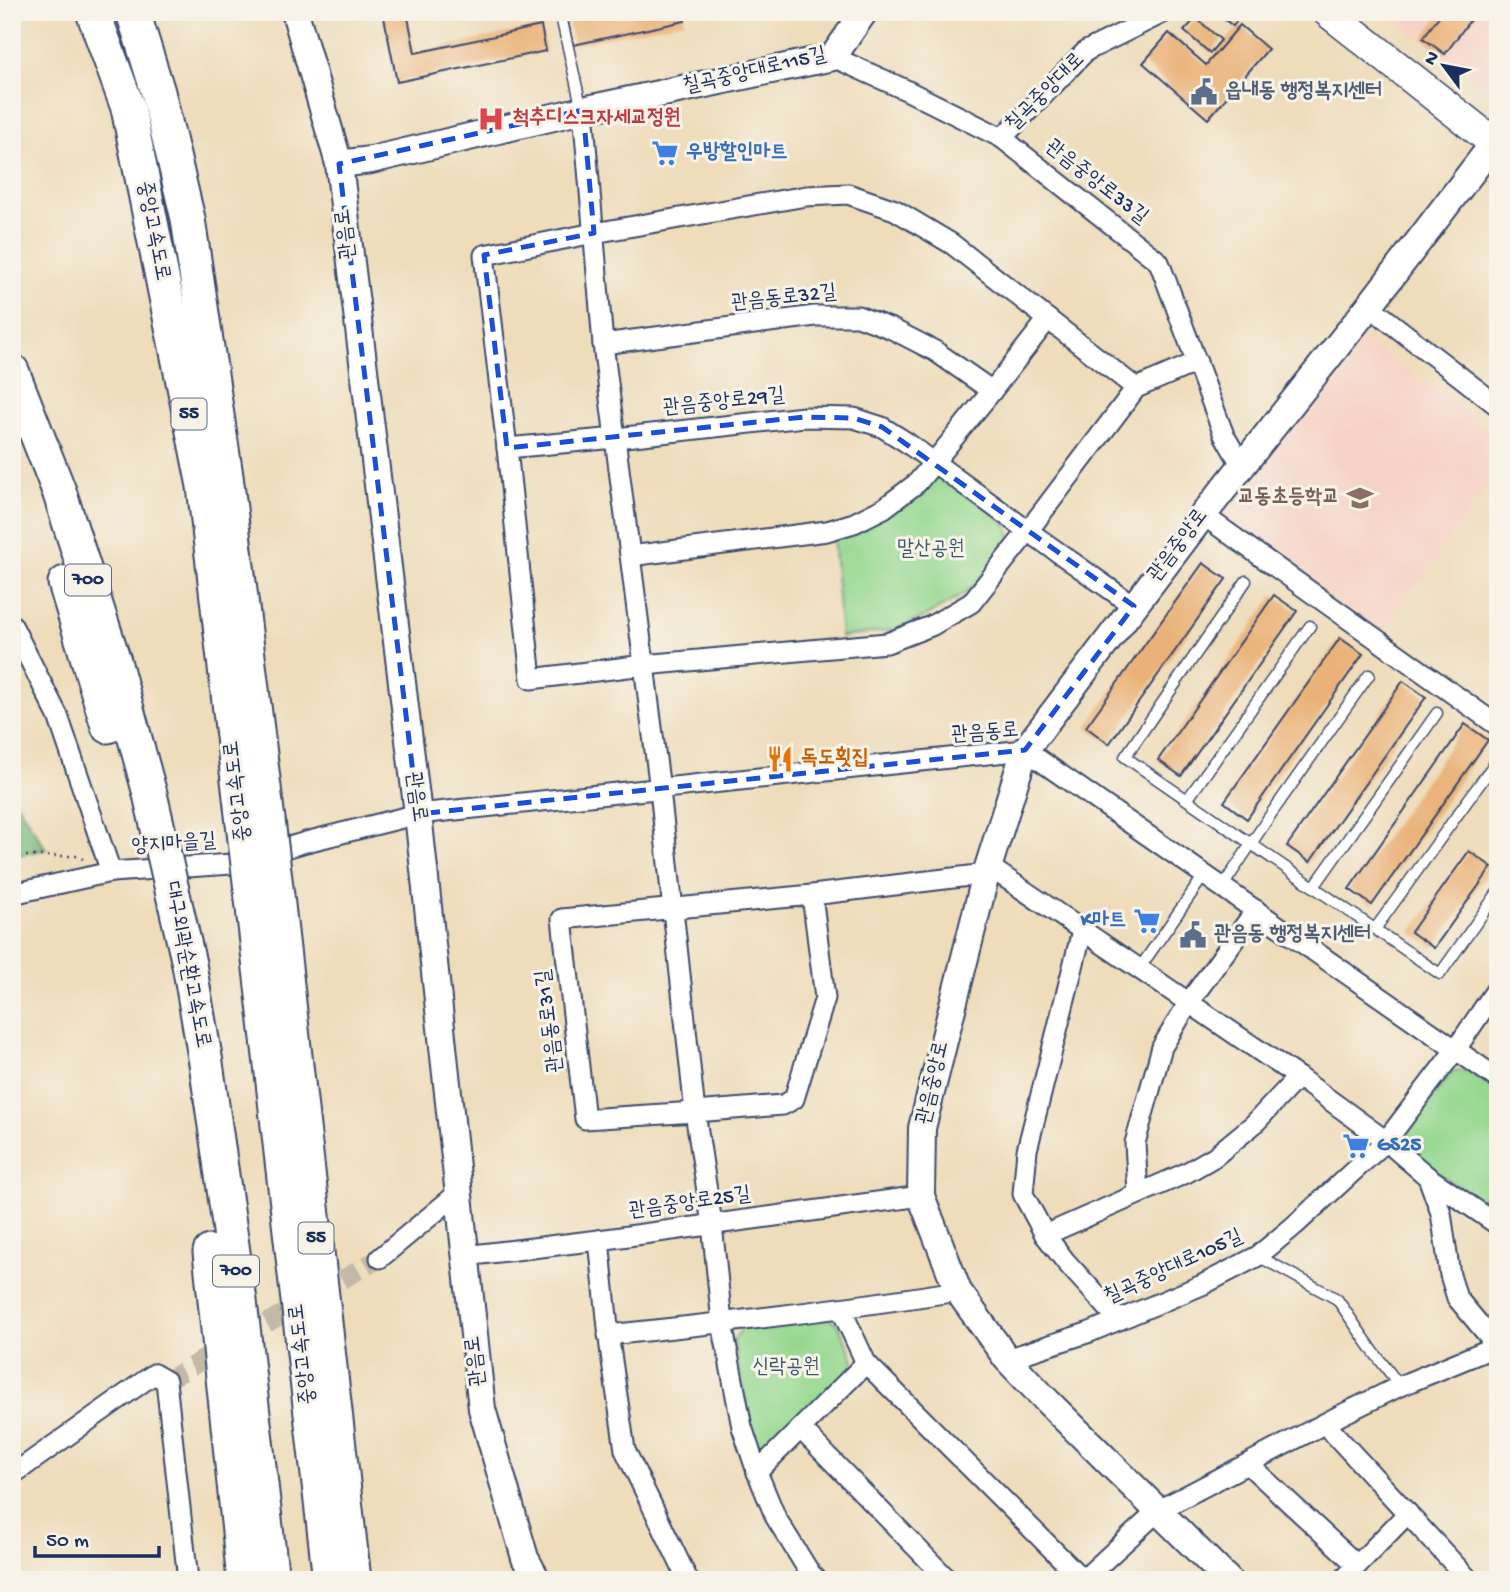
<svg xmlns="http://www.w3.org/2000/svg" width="1510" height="1592" font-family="'Gochi Hand','Poor Story',sans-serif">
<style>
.built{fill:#f6d2c4}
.green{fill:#95d890;stroke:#588477;stroke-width:2}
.forest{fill:#78b87a;stroke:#4a746c;stroke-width:2}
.building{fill:#eab278}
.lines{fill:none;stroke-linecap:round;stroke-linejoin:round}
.street-tunnel{stroke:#c4b9a8;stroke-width:19;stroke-dasharray:19 10;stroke-linecap:butt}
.lane-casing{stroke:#3b496c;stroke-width:13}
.street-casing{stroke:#3b496c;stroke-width:23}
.secondary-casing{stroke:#3b496c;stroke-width:30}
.primary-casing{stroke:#3b496c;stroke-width:33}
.highway-casing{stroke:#3b496c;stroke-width:37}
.path{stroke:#3b496c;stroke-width:2.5;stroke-dasharray:2 5;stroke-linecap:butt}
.lane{stroke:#fff;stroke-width:10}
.street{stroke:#fff;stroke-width:19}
.secondary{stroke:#fff;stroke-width:26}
.primary{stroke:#fff;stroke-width:30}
.highway{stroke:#fff;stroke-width:33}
.highway-bridge-casing{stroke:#3b496c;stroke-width:37;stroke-linecap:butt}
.highway-bridge{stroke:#fff;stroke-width:33}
.marked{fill:none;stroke:#1d4ed8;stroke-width:5;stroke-dasharray:14 9;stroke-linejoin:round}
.labels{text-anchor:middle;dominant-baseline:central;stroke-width:6;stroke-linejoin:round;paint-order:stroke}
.shield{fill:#f7f3e8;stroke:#5d6a87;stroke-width:2}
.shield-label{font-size:19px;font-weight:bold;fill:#1b2f5e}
.street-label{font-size:21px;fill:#1b2f5e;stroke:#f7f3e8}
.service-label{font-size:21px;font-weight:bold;fill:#4e5e75;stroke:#f7f3e8;text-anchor:start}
.health-label{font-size:21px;font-weight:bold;fill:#be3a42;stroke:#f7f3e8;text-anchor:start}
.shop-label{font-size:21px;font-weight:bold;fill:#366cbe;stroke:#f7f3e8;text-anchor:start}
.education-label{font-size:21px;font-weight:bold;fill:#785e54;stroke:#f7f3e8;text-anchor:end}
.park-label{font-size:21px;fill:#3a596a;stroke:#f7f3e8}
.food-label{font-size:21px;font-weight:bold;fill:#c56008;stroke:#f7f3e8;text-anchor:start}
</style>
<rect width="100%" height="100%" fill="#f7f3e8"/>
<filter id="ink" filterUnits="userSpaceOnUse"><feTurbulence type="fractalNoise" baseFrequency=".0143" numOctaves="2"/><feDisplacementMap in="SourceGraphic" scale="14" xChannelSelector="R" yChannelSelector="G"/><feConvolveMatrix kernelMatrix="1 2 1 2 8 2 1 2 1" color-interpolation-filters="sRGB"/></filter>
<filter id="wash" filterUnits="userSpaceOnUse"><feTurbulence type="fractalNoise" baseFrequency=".00686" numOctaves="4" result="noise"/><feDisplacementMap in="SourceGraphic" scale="28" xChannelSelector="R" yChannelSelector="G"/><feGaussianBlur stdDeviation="1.57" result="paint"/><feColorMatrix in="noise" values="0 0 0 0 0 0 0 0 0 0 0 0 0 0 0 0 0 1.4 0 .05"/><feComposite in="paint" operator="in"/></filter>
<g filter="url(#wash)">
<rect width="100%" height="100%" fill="#eedcba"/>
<g class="built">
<path d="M1385 12H1498V98Z"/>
<path d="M1357 335 1498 435V473L1382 633 1223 522Z"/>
</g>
<g class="green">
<path d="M944 475 1006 523 1012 539 980 580 964 594 924 617 893 630 841 637 833 535 931 478Z"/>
<path d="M1467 1070 1498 1092V1178L1480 1202 1418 1159 1401 1140 1452 1072Z"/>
<path d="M825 1315 838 1325 853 1357 854 1368 770 1448 753 1443 733 1341 743 1327Z"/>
</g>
<path class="forest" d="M12 795 46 849 12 857Z"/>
<g id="blocks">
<g class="building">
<path d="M383 12H407L415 53 541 26 546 51 397 82Z"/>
<path d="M566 12H595L596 16 614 12H683L685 21 573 45Z"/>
<path d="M1215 12H1239L1242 14 1233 26Z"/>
<path d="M1442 12H1476L1445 54 1423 38Z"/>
<path d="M1196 18 1221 40 1210 53 1184 31Z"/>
<path d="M1240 25 1268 49 1208 119 1143 63 1169 33 1206 65Z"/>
<path d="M1203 563 1226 579 1109 744 1086 727Z"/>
<path d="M1274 595 1297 611 1181 776 1158 760Z"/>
<path d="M1340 638 1363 654 1247 819 1224 802Z"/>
<path d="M1403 681 1426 697 1310 862 1287 846Z"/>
<path d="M1465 724 1488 740 1372 905 1349 889Z"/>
<path d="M1469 851 1492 867 1434 948 1411 932Z"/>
</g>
</g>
</g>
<g filter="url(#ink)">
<use href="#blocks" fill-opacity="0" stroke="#3b496c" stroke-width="2"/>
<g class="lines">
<path class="street-tunnel" d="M166 1381 380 1258"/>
<g class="lane-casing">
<g id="lane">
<path d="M560 12 582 110"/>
<path d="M1246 581 1125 757 1440 974 1498 892"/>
<path d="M1187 800 1310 626"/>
<path d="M1223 886 1271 814 1369 675"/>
<path d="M1314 887 1437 713"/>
<path d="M1375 929 1497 760"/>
<path d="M1139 969 1205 874"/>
<path d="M1258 1256 1337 1299 1373 1351 1400 1386"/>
</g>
</g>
<g class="street-casing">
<g id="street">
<path d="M833 57 906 90 1002 138 1159 262 1224 435 1242 466"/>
<path d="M583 110 603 344 660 790 695 1112 712 1224 722 1323 742 1427 757 1472 776 1518 810 1573 817 1580"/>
<path d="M1002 138 1086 51 1165 12"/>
<path d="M1369 306 1498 406"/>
<path d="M603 344 815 316H858L892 329 935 351 992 391"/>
<path d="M1136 388 952 244 895 210 848 194 806 196 594 233 484 255 507 448 531 679 644 665 887 643 931 626 971 603 1028 531 1136 388 1197 362"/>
<path d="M507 448 616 438 804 417 854 418 882 427 906 442 1028 531 1134 606"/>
<path d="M1203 515 1498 726"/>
<path d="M630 556 827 531 854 523 884 508 917 483 992 391 1048 319"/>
<path d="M12 625 58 716 111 872"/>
<path d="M988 866 1298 1077 1386 1141 1428 1177 1441 1213 1450 1275 1457 1298 1498 1347"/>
<path d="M12 894 111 872 232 864 306 842 418 814 1025 750 1498 1079"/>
<path d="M812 895 825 998 794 1099 783 1105 695 1112 585 1119 562 919 812 895 986 874"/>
<path d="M1082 931 1027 1150 1023 1194 1045 1235 1066 1262 1119 1320"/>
<path d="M1428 1177 1498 1225"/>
<path d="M1138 1193 1135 1143 1162 1047 1189 1002 1256 910"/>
<path d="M1045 1235 1186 1173 1214 1157 1254 1124 1298 1077"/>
<path d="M599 1240 610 1347 625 1450 688 1580"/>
<path d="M465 1256 599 1240 921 1196"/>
<path d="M380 1258 458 1193"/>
<path d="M841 1309 866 1363 1083 1580"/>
<path d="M608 1335C726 1323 842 1309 958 1291"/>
<path d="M1007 1359 1090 1332 1202 1285 1258 1256 1295 1225 1386 1141 1456 1049 1498 987"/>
<path d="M1325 1424 1469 1580"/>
<path d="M801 1429 948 1580"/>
<path d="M1248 1464 1357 1565"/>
<path d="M757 1472 866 1363"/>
<path d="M12 1475 154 1374 166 1381 188 1580"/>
<path d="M1083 1580 1159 1510 1341 1415 1400 1386 1497 1346"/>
<path d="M1343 1580 1408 1513"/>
</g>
</g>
<g class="secondary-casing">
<g id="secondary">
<path d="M295 12 339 164 418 814 482 1409 525 1558 537 1580"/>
<path d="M339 164 371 160 583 110 833 57 864 12"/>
<path d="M1228 1580 1049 1403 1007 1359 958 1291 921 1196 922 1128 986 874 1025 750 1203 515 1369 306 1494 143"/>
</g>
</g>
<g class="primary-casing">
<path id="primary" d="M1328 12 1498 146"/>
</g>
<g class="highway-casing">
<g id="highway">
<path d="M93 12 128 108 204 486 243 823"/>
<path d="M133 12 158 92 188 219 226 476 268 820"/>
<path d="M12 371 59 491 114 661 150 794"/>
<path d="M65 583 108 726"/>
<path d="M277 896 354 1580"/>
<path d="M252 899 330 1580"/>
<path d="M189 964 206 1063 240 1301 272 1580"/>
<path d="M210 1252 244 1580"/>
</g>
</g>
<path class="path" d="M12 856H76L83 859"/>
<use href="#lane" class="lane"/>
<use href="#street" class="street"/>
<use href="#secondary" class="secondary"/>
<use href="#primary" class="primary"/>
<use href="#highway" class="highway"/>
<g class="highway-bridge-casing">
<g id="highway-bridge">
<path d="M150 794 189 964"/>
<path d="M268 820 277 896"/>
<path d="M243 823 252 899"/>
</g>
</g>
<use href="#highway-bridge" class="highway-bridge"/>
</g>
</g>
<path class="marked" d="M583 110 594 233 484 255 507 448 804 417 854 418 882 427 1134 606 1025 750 418 814 339 164Z"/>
<defs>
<g id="civic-bare" transform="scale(2.1)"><path d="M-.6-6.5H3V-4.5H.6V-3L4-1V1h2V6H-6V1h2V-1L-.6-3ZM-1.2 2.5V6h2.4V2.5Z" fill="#5c6f8a" stroke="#f7f3e8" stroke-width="2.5" paint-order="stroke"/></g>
<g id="hospital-bare" transform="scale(2.1)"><path d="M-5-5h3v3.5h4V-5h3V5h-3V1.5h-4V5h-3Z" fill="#e0444e" stroke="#f7f3e8" stroke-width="2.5" paint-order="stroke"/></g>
<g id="supermarket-bare" transform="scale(2.1)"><path d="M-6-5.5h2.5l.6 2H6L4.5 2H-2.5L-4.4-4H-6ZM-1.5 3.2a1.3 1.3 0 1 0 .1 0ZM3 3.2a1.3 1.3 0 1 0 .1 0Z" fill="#3f7fe0" stroke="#f7f3e8" stroke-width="2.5" paint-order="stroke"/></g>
<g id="school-bare" transform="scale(2.1)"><path d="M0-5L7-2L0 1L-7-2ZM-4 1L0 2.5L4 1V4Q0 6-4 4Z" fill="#8d6e63" stroke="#f7f3e8" stroke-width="2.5" paint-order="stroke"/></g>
<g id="restaurant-bare" transform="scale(2.1)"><path d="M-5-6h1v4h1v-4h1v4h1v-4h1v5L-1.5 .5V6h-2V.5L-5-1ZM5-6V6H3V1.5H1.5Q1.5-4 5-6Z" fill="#e8710a" stroke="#f7f3e8" stroke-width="2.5" paint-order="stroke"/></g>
</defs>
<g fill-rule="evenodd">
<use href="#civic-bare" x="1204" y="92"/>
<use href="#hospital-bare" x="491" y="119"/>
<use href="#supermarket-bare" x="665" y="153"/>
<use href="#school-bare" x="1360" y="498"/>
<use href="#restaurant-bare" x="780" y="759"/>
<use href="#supermarket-bare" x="1147" y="921"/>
<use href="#civic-bare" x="1193" y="935"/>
<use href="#supermarket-bare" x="1356" y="1146"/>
</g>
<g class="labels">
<g class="shield">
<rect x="171.5" y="398.5" width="35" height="31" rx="5"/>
<rect x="65" y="564.5" width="46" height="31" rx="5"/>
<rect x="298.5" y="1222.5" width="35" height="31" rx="5"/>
<rect x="213" y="1255.5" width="46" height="31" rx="5"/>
</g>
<g class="shield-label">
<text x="189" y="414">55</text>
<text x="88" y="580">700</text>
<text x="316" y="1238">55</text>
<text x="236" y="1271">700</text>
</g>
<g class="street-label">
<text transform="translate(755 72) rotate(-13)">칠곡중앙대로115길</text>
<text transform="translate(1046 93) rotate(-45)">칠곡중앙대로</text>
<text transform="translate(1096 183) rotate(38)">관음중앙로33길</text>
<text transform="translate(152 231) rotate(79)">중앙고속도로</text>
<text transform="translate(347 234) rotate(-97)">관음로</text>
<text transform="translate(784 299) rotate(-6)">관음동로32길</text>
<text transform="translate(724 403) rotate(-6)">관음중앙로29길</text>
<text transform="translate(1179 546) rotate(-53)">관음중앙로</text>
<text transform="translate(985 734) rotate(-4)">관음동로</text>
<text transform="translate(239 791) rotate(-97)">중앙고속도로</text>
<text transform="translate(415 797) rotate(82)">관음로</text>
<text transform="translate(174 845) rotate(-4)">양지마을길</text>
<text transform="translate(186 965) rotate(79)">대구외곽순환고속도로</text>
<text transform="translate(551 1021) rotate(-97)">관음동로31길</text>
<text transform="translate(934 1083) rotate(-77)">관음중앙로</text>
<text transform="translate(690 1204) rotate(-8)">관음중앙로25길</text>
<text transform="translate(1174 1268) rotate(-25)">칠곡중앙대로105길</text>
<text transform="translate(304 1354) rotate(-97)">중앙고속도로</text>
<text transform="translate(477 1361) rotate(-97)">관음로</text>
</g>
<g class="service-label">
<text x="1225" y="92">읍내동 행정복지센터</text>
<text x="1214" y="935">관음동 행정복지센터</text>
</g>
<g class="health-label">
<text x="512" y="119">척추디스크자세교정원</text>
</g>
<g class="shop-label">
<text x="686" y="153">우방할인마트</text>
<text x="1126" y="921" text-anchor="end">K마트</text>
<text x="1377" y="1146">GS25</text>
</g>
<g class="education-label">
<text x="1339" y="498">교동초등학교</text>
</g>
<g class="park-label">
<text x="931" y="550">말산공원</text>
<text x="786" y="1368">신락공원</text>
</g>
<g class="food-label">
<text x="801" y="759">독도횟집</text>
</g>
</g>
<rect width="1510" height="1592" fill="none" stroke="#f7f3e8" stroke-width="42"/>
<g transform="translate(1444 66) rotate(302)" stroke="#f7f3e8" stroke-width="5" paint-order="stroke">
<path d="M0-5L12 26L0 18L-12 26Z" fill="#1b2f5e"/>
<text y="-10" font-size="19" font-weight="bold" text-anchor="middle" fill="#1b2f5e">N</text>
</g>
<path d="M35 1546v10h124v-10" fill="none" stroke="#1b2f5e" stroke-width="3.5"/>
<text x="46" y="1546" font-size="21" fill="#1b2f5e" stroke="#f7f3e8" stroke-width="5" paint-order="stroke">50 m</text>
</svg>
